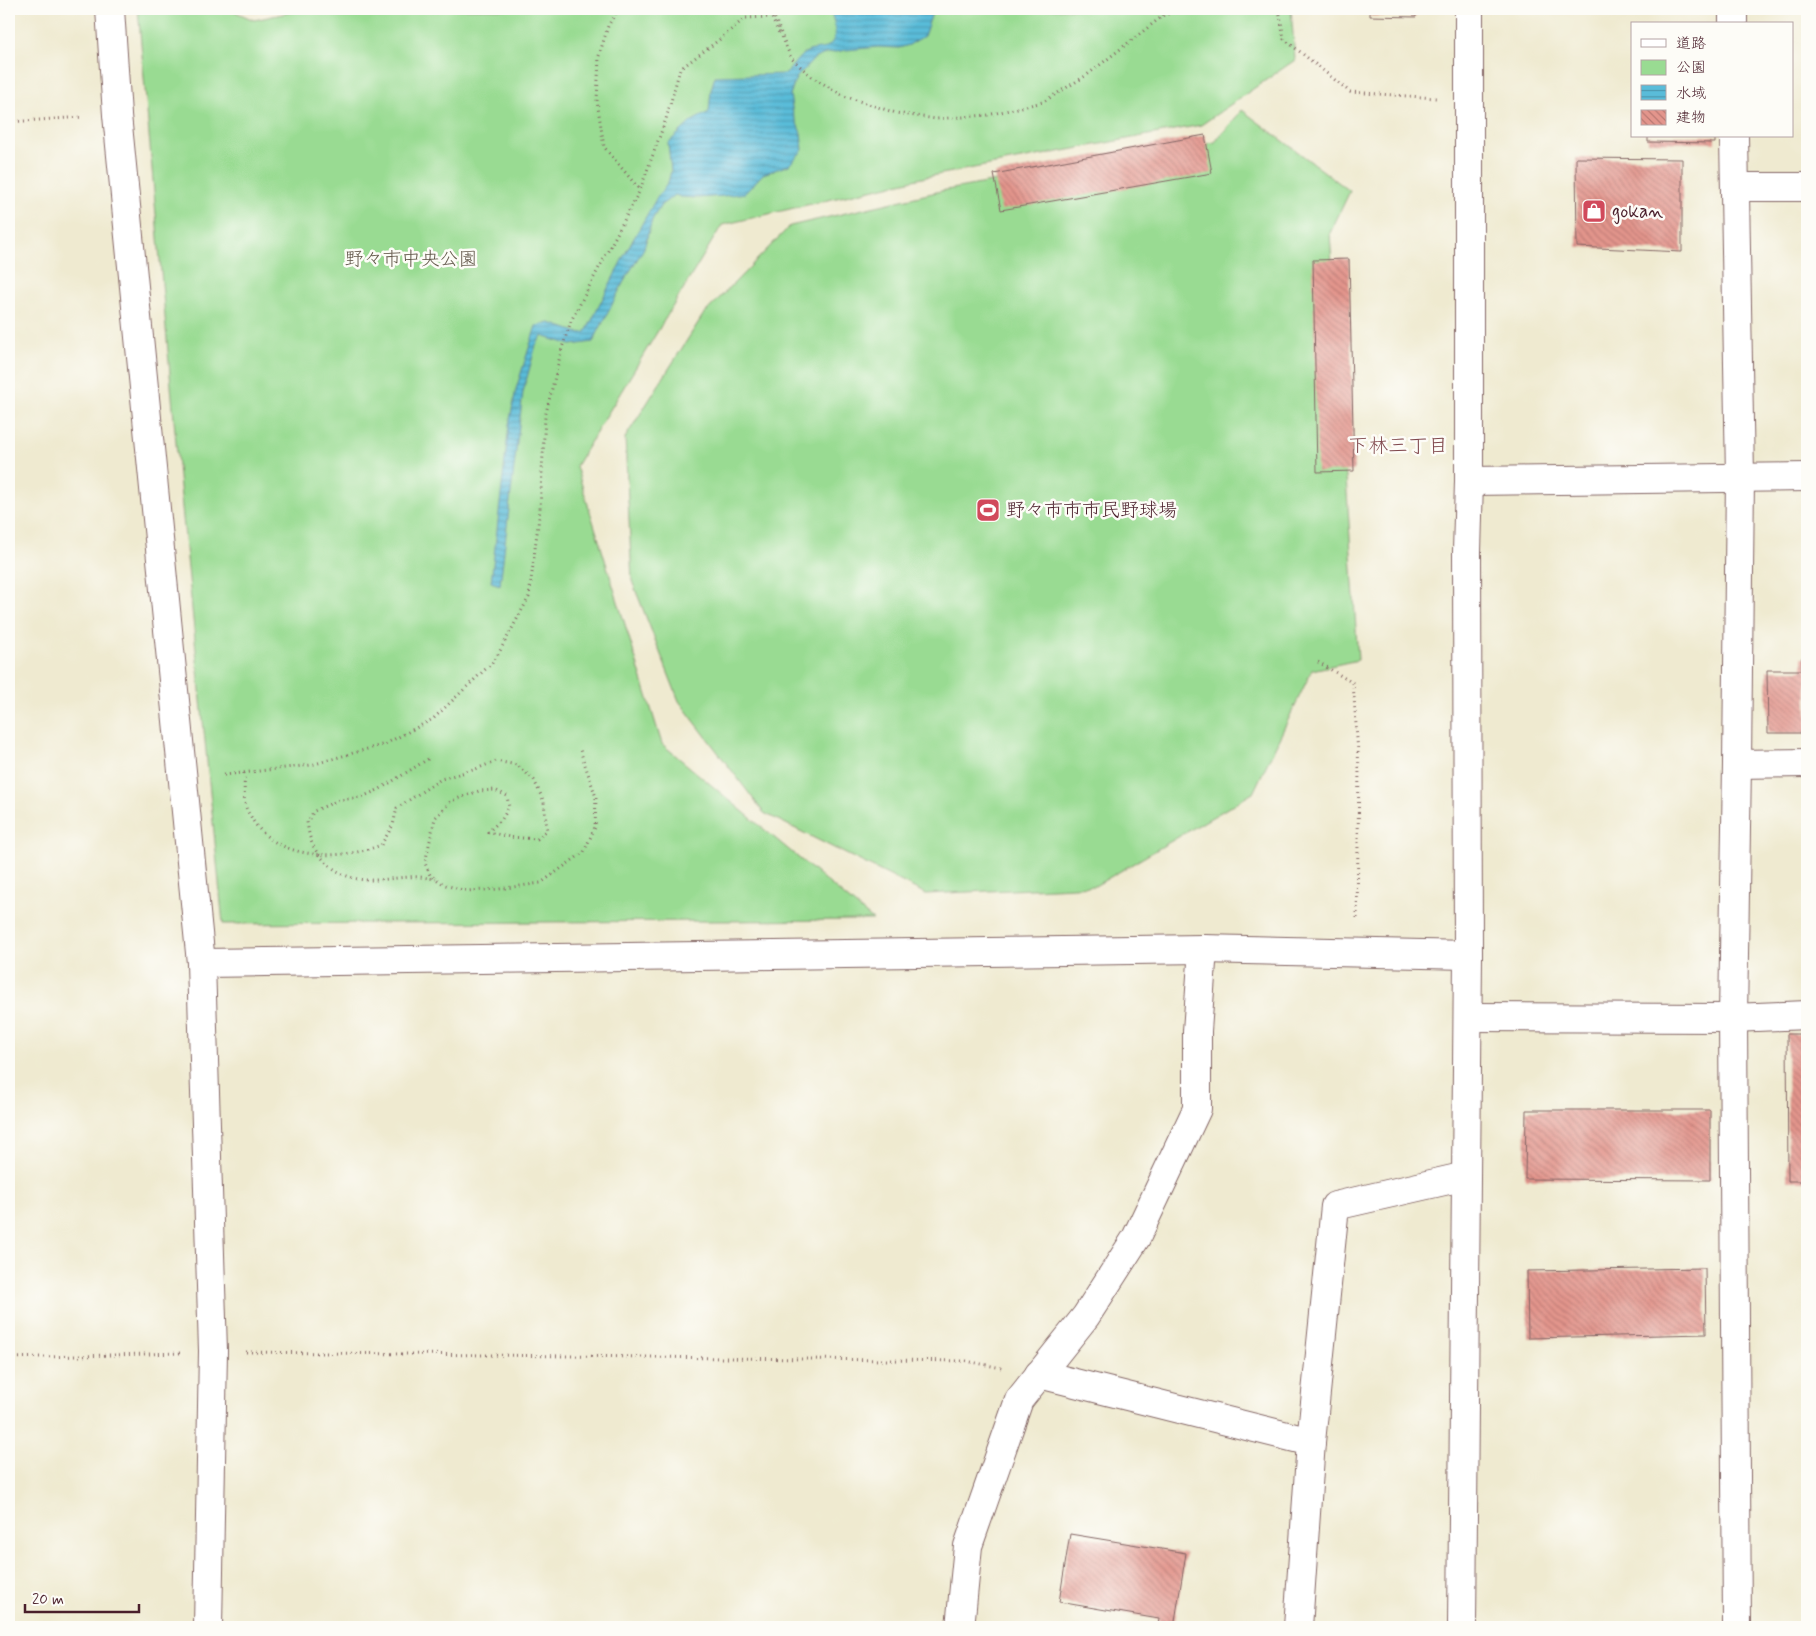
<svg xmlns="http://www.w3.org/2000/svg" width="1816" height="1636" font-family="Mynerve,'Klee One',sans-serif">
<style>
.park{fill:#99db92;stroke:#727d5e}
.water{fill:url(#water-rules);stroke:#526e82}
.building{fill:url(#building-back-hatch)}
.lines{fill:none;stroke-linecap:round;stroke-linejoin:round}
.minor-casing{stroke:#846665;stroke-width:30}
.tertiary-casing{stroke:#846665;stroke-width:30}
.path{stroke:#846665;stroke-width:3;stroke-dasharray:1 4;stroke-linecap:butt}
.minor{stroke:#fff;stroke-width:28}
.tertiary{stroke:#fff;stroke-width:28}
.labels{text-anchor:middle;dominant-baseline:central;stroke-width:5;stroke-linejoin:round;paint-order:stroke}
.poi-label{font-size:19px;fill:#4a1f2b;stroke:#fdfcf7;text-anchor:start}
.park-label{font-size:19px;fill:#62574a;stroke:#fdfcf7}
.neighbourhood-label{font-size:20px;fill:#80484d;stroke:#fdfcf7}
</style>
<defs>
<pattern id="water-rules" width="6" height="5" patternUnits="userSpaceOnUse" patternTransform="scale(1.25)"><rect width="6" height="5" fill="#5abcd9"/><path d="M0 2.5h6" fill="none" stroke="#4c98b0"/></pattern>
<pattern id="building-back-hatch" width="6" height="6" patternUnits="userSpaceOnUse" patternTransform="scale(1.25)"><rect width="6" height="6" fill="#e3958c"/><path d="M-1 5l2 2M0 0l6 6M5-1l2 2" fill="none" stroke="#ba7973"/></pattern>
</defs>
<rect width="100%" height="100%" fill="#fdfcf7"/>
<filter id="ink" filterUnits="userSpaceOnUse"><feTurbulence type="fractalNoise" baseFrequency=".02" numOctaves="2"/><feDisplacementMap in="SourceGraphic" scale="10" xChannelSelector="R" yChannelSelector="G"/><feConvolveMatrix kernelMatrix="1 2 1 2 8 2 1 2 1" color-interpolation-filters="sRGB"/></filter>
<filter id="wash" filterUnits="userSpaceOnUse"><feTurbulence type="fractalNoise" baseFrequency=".0096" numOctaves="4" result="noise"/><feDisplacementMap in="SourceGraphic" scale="20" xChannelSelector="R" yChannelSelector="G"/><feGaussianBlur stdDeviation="1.12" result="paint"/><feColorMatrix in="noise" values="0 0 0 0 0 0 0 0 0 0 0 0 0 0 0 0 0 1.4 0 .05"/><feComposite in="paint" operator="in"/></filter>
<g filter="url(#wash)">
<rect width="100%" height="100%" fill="#efead0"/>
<g class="park">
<path d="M138 9H229L254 20 306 9H1291L1295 60 1201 125 926 177 722 225 576 466 662 744 873 920 223 924 179 477Z"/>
<path d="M1242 110 1350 191 1330 233 1358 660 1312 670 1253 793 1095 886 926 894 764 813 679 701 632 581 625 438 703 315 790 226 941 191 1215 142Z"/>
</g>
<path class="water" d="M828 9H937L931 16 924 36 909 45 899 48 878 47 846 50 825 54 815 58 796 78 790 95 793 114 801 133 803 150 789 165 763 174 745 193 724 196 697 198 681 197 675 195 661 205 652 220 644 248 623 283 593 342 571 345 542 336 536 345 523 392 500 585 491 582 509 425 516 389 536 326 550 323 579 333 586 332 625 254 656 199 668 183 671 171 668 143 692 121 709 112 711 90 715 76 786 74C792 67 798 57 805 53 811 49 819 50 825 48 840 41 836 20 828 9Z"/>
<g id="blocks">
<g class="building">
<path d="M1370 9H1416V17L1370 16Z"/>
<path d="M1205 135 1212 173 1001 210 994 174Z"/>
<path d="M1648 136H1715V143L1648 142Z"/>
<path d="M1576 158 1682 159V252L1577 247Z"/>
<path d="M1349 259 1354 471 1317 472 1313 260Z"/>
<path d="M1802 657H1807V733H1768L1767 670H1802Z"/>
<path d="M1787 1034H1807V1181H1788Z"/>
<path d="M1526 1110H1710V1180L1525 1179Z"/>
<path d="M1705 1268 1706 1334 1528 1338 1527 1271Z"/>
<path d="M1070 1534 1186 1553 1174 1627 1158 1625 1159 1619 1059 1602Z"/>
</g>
</g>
</g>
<g filter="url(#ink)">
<use href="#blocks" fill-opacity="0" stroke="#846665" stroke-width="1"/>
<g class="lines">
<g class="minor-casing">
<g id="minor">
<path d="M110 9 117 115 201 963 213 1351 208 1627"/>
<path d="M1733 9V24"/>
<path d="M1734 136 1740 477 1737 764 1807 763"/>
<path d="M1735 187H1807"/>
<path d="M201 963 1203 949 1468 955"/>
<path d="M1468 1017 1733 1018 1807 1015"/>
<path d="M1039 1374 1311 1442 1335 1206 1466 1176"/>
<path d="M960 1627 968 1546 1019 1400 1086 1316 1136 1238 1197 1109V1031L1203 949"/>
<path d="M1298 1627 1311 1442"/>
<path d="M1737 1627 1733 1018 1737 764"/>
</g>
</g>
<g class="tertiary-casing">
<g id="tertiary">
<path d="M1469 481 1807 477"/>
<path d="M1462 1627 1468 955 1467 552 1469 481V9"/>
</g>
</g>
<g class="path">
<path d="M618 9 608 26 599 56 597 101 604 147 640 190 666 119 680 69 719 40 745 18 771 17"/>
<path d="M768 9 780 36"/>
<path d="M771 9 791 58 812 77 844 96 896 113 936 119 988 115 1043 102 1087 75 1164 15 1185 9"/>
<path d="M1279 9 1284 39 1350 92 1436 98"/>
<path d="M9 122 83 117"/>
<path d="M1318 662 1353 683 1359 767 1357 918"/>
<path d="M428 759 380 789 362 797 339 800 314 811 307 822C310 843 313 850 329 865 355 887 379 879 409 877 418 876 427 878 436 879"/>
<path d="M244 773C245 784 243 797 246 807 247 811 249 814 251 817 274 861 341 861 381 845L393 825 397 808 441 779 476 769 496 761 517 765 534 780 544 802 547 830 537 839 510 837 488 832 502 819 509 807 507 796 495 790 479 791 451 801 435 818 425 863 430 875 445 885 467 891 499 889 541 883 584 852 595 827 596 797 580 750"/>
<path d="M224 775 311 765 385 744 433 719 495 660 529 597 540 509 545 417 562 348 571 321 640 190"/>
<path d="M246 1352 966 1361 1002 1368"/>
<path d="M9 1358 180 1353"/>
</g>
<use href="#minor" class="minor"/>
<use href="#tertiary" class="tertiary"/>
</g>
</g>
<defs>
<g id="shop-square" transform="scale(1.25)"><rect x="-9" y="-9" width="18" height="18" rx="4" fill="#d1495b" stroke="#fdfcf7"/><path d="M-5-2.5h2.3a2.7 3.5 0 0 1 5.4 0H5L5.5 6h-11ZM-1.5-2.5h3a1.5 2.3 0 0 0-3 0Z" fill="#fff"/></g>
<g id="stadium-square" transform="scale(1.25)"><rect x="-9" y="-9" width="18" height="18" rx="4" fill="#d1495b" stroke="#fdfcf7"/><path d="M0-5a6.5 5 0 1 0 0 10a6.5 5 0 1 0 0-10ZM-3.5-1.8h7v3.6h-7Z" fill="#fff"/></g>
</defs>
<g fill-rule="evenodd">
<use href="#shop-square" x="1594" y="211"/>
<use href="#stadium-square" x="988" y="510"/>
</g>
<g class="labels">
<g class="poi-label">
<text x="1612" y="211">gokan</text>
<text x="1006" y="510">野々市市市民野球場</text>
</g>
<g class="park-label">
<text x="411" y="259">野々市中央公園</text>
</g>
<g class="neighbourhood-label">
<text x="1398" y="446">下林三丁目</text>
</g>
</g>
<rect width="1816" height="1636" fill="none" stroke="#fdfcf7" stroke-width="30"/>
<rect x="1631" y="22" width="162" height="115" fill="#fdfcf7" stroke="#b5a4a5"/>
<rect x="1641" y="39" width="25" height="8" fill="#ffffff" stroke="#b5a4a5"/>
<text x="1676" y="48" font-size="15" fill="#4a1f2b">道路</text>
<rect x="1641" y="60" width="25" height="15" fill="#99db92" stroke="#b5a4a5"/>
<text x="1676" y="72" font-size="15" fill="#4a1f2b">公園</text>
<rect x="1641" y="85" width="25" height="15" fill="url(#water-rules)" stroke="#b5a4a5"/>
<text x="1676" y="98" font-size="15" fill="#4a1f2b">水域</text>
<rect x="1641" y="110" width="25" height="15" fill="url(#building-back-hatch)" stroke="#b5a4a5"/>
<text x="1676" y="122" font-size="15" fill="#4a1f2b">建物</text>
<path d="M25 1604v8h114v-8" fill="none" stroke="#4a1f2b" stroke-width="2.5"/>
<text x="32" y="1604" font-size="15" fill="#4a1f2b" stroke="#fdfcf7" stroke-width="4" paint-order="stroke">20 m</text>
</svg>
